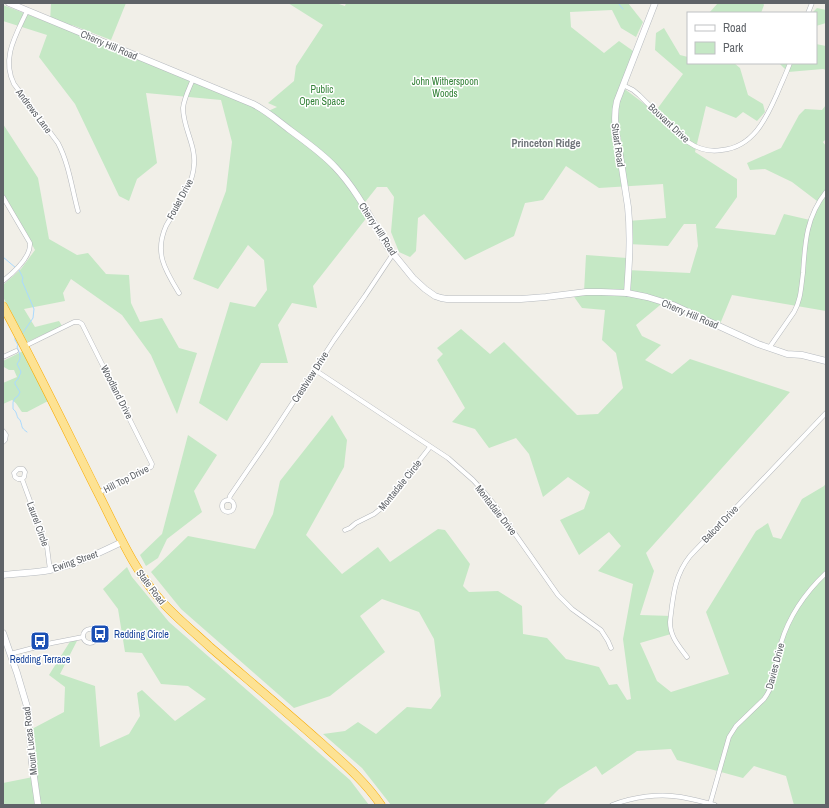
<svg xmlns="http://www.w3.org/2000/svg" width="829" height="808" font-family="'Archivo Narrow',sans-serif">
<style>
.green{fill:#c5e8c5}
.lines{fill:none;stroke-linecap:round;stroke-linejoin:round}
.stream{stroke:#aadaff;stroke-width:1}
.street-casing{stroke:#b5b8bc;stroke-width:5}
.secondary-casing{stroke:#b6babf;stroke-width:7}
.highway-casing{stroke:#f9ab00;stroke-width:9}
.street{stroke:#fff;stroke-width:4}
.secondary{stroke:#fff;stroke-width:6}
.highway{stroke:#fde293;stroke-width:8}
.labels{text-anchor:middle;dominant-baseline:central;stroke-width:3;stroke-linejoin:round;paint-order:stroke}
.street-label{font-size:10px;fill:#5f6368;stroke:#fff}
.park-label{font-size:10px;fill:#348238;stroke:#fff}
.transit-label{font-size:10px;fill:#164399;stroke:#fff;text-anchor:start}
.neighbourhood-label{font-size:11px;font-weight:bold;fill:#70757a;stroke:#fff}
</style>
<rect width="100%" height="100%" fill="#f1efe8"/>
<g class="green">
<path d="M51 3H126L111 40 72 25V30L266 112 277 107 268 103 294 81 296 66 323 25 288 3H336L345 6 346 3H628L643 22 636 37 621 28 612 10 570 12 571 27 604 53 619 41 636 53 622 87 655 112 683 74 655 50 656 33 664 28 680 55 688 57V63H734L740 68 748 95 763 104 765 112 757 121 743 112 736 118 706 106 695 152 737 179V197L715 228 775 235 784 214 810 220 817 201 792 182 765 169 750 170 747 163 781 148 799 115 805 109 822 110 826 105V139L823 142 826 146V311L732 295 720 324 665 301 636 325 642 336 661 345 645 360 672 374 690 359 790 392 646 553 654 571 640 615 672 616 671 634 640 643 657 681 671 692 729 674 706 612 756 531 768 523 773 537 781 539 802 499 824 486 826 483V805H794L786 776 754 766 743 778 677 760 671 749 637 751 602 775 596 766 559 789 543 805H391L362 768 323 734 345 731 358 722 376 734 407 707 431 709 441 696 434 639 419 612 382 599 360 616 385 652 330 696 294 708 181 609 151 572 188 536 255 549 273 514 280 481 332 415 347 440 344 467 306 535 342 574 378 547 390 562 438 529 445 530 470 564 463 586 469 592 498 591 522 606 523 634 547 638 566 659 599 667 609 685 617 684 627 700 631 699 623 639 633 584 598 571 621 546 609 532 579 555 560 520 584 509 590 492 568 477 543 497 529 454 516 438 489 448 475 429 452 422 465 408 437 360 443 354 437 348 461 329 490 354 504 342 577 415 598 414 623 388 616 353 602 340 605 310 582 308 572 294 584 292 586 255 627 258V270L690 273 698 246 696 224H684L668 246 628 244V221L666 218 663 184 599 188 566 166 543 200 525 203 514 236 465 260 424 214 418 218 416 251 410 257 399 252 391 232 394 197 387 187H377L362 206 368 216 313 286 317 308 292 303 278 325 288 363H261L227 421 199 403 230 302 255 307 267 290 264 260 248 245 218 289 193 279 226 191 232 142 221 100 146 93 157 163 137 179 129 201 119 196 75 104 39 57 47 35 3 21V5L50 23Z"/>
<path d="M718 3H763L764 5 761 13H709Z"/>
<path d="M817 8 826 10V23L816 26V13H812Z"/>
<path d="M816 44 826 46V70L823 69 788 72 779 63H816Z"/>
<path d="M3 124 38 178 49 239 77 255 88 253 106 274 129 275 131 303 140 322 162 318 179 348 197 353 177 414 151 355 122 315 71 279 63 293 65 301 24 309 35 327 59 321 62 326 27 342 3 297V285L21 269 35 250 3 193Z"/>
<path d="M23 351 48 401 27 412H22C19 408 16 402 12 400L3 404V383L17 377 14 370H9L4 367 3 361Z"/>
<path d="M188 435 217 455 194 491 202 512 167 539 158 558 146 566 140 555 162 534Z"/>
<path d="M127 567 132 577 169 622 350 780 369 805H3V783L33 777 30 730 64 712 65 687 49 675 71 640 78 639 60 674 95 686 100 747 129 734 140 716 137 693 142 690 175 721 206 699 188 686 161 684 142 653 125 652 118 609 103 589Z"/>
</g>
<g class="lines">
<g class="stream">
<path d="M618 3 623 9"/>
<path d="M3 257 16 268"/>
<path d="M19 270 23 278 22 281 34 309 33 318 22 334"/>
<path d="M15 338V340L18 345 17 347C20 354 22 358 17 364L21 372 18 379 15 382V384L20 392 18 396 15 398 13 402V409C17 412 16 414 18 418 18 419 20 419 20 420 23 427 20 427 27 432"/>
</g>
<g class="street-casing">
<g id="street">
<path d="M27 11C16 35 1 58 14 84L58 143C69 164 72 189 78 211"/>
<path d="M808 13 812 3"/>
<path d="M623 85 633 90 639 95C649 105 659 115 670 125 675 131 681 137 688 142 698 149 710 152 722 150 753 147 766 119 777 94 781 84 786 74 790 63"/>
<path d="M3 197 30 243C31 257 13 273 3 281"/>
<path d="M179 293C165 270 154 253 166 226 176 208 193 186 194 165 196 145 183 128 183 108 184 98 189 89 193 79"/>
<path d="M25 346 74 322H79L82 324 152 464 151 467 98 493"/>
<path d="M769 348 794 312C801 300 801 287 803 273 805 243 806 217 826 192"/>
<path d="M3 357 16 351"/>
<path d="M315 370 448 458 473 480 484 492 494 504 558 595 572 609 601 630 608 641 611 648"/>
<path d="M3 431 6 435 5 440 3 442"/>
<path d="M22 479H18L15 477 14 473 18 469H23L25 472 24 477 22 479 47 547 50 570"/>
<path d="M229 500 230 496 267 442 334 340 365 296 393 254"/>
<circle cx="228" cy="506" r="6"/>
<path d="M345 530 350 528 356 523 374 514 384 506 430 447"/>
<circle cx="90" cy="636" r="7"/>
<path d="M10 654 52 643 83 637"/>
<path d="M687 657C679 646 670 637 670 622 673 597 674 576 690 556L826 413"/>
<path d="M710 804 729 737 736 726 764 699C776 683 776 662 781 643 789 616 805 593 826 573"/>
<path d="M612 805C633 797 659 793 681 797 692 799 704 802 715 805"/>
</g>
</g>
<g class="secondary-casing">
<g id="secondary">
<path d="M9 3 253 104C267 111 278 121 290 130 306 142 322 153 335 167 357 190 371 219 387 246L413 278 425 289 435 296 441 298 447 299H521L546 297 586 292H601L627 293 647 297 673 305 758 344 787 354 802 355 826 361"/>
<path d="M627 293C629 264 631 236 628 207 625 188 622 169 619 149 616 133 613 117 617 101L655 3"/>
<path d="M3 575C18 573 34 573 50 570 75 565 99 553 122 542"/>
<path d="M3 633 17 673 28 710 32 763 38 805"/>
</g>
</g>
<g class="highway-casing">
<path id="highway" d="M3 306C36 367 66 429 97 491 117 530 134 571 163 603 178 619 195 633 210 647 246 678 283 709 319 741 341 761 364 780 381 805"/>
</g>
<use href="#street" class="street"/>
<use href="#secondary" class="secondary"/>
<use href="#highway" class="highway"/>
</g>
<defs>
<g id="bus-square" transform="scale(1)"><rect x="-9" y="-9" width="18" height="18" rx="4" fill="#1a4fb4" stroke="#fff"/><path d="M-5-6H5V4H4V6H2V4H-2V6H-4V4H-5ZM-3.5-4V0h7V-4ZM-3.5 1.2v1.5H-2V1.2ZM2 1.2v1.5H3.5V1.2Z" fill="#fff"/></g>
</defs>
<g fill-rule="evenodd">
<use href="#bus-square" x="100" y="634"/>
<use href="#bus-square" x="40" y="641"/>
</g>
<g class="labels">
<g class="street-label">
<text transform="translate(109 45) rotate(23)">Cherry Hill Road</text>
<text transform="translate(34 111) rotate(53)">Andrews Lane</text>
<text transform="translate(669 123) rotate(43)">Bouvant Drive</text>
<text transform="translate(618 145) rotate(82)">Stuart Road</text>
<text transform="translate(180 199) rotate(-62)">Foulet Drive</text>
<text transform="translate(378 229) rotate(57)">Cherry Hill Road</text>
<text transform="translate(690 314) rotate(23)">Cherry Hill Road</text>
<text transform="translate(310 377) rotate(-57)">Crestview Drive</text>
<text transform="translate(117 392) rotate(63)">Woodland Drive</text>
<text transform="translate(126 479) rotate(-27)">Hill Top Drive</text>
<text transform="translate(400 485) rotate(-51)">Montadale Circle</text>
<text transform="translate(496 510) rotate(52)">Montadale Drive</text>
<text transform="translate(38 524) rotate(70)">Laurel Circle</text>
<text transform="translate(720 524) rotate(-46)">Balcort Drive</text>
<text transform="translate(75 561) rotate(-19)">Ewing Street</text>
<text transform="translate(151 587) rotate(53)">State Road</text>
<text transform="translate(775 666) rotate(-75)">Davies Drive</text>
<text transform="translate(30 741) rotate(-96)">Mount Lucas Road</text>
</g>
<g class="park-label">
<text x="445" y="81">John Witherspoon<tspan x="445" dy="12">Woods</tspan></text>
<text x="322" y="89">Public<tspan x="322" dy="12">Open Space</tspan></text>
</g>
<g class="transit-label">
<text x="114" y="634">Redding Circle</text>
<text x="40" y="659" text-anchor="middle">Redding Terrace</text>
</g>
<g class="neighbourhood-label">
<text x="546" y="143">Princeton Ridge</text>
</g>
</g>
<rect width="829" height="808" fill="none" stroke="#5f6368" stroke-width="8"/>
<rect x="687" y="12" width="130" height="52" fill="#ffffff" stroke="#bfc1c3"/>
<rect x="695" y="25" width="20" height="6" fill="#ffffff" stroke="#bfc1c3"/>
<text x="723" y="32" font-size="12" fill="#5f6368">Road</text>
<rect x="695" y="42" width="20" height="12" fill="#c5e8c5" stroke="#bfc1c3"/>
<text x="723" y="52" font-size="12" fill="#5f6368">Park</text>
</svg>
